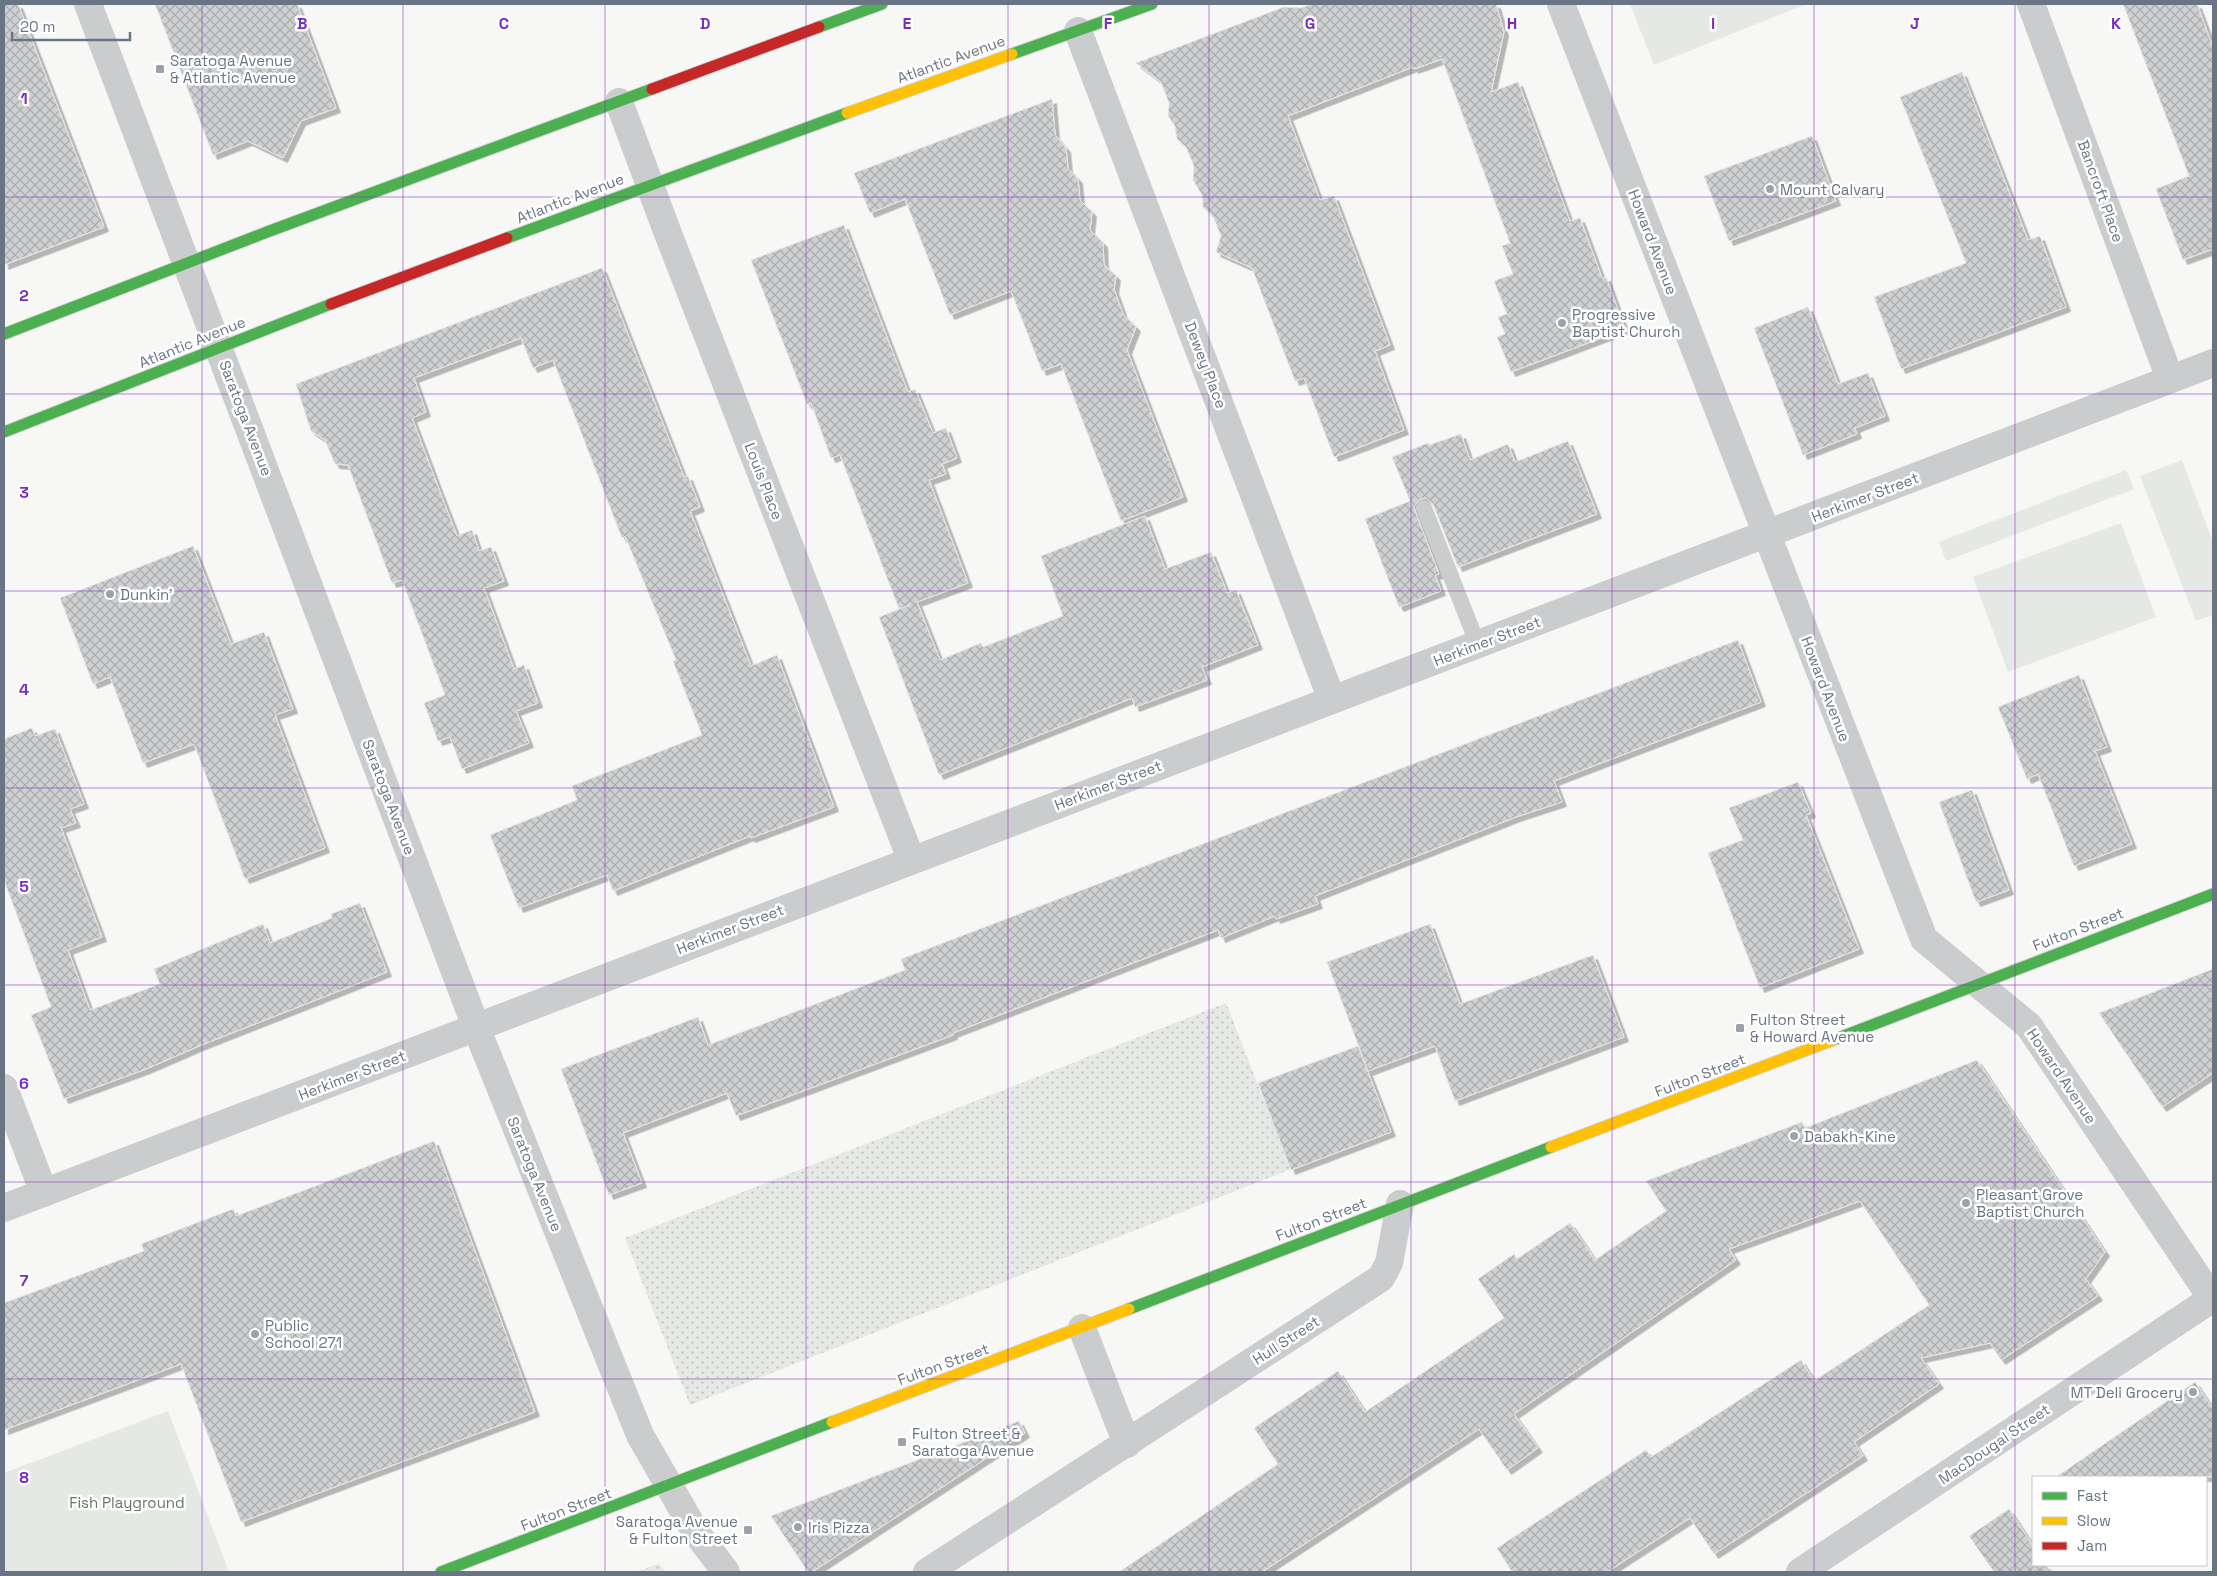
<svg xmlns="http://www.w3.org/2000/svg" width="2217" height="1576" font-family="'Space Grotesk',sans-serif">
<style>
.grass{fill:url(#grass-dots)}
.park{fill:#e5e8e4}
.building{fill:url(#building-cross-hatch);stroke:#e6e6e6;filter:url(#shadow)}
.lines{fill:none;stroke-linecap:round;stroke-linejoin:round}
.fast-casing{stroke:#d4d4d5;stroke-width:13}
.slow-casing{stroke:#d4d4d5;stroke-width:13}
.jam-casing{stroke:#d4d4d5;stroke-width:13}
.lane{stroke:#cbcccd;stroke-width:16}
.street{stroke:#cbcccd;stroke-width:28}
.fast{stroke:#4caf50;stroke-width:11}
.slow{stroke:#ffc107;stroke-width:11}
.jam{stroke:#c62828;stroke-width:11}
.grid{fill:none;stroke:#7b2cbf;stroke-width:1;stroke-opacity:0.55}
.poi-dot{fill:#9ba2ac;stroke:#fff;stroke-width:2}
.labels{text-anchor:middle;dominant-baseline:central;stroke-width:5;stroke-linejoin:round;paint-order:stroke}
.street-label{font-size:15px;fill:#697484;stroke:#fff}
.poi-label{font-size:15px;fill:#697484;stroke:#fff;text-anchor:start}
.park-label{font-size:15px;fill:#647763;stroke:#fff}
.grid-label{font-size:16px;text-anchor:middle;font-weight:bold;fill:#7b2cbf;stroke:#fff;stroke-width:5;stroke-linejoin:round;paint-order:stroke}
</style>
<defs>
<pattern id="grass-dots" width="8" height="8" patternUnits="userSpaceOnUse" patternTransform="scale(1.25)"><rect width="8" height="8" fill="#e5e8e4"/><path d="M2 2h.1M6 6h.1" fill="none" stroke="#bec1be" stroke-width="1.8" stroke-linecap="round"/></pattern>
<pattern id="building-cross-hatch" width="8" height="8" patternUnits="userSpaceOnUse" patternTransform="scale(1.25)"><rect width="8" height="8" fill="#cfd0d1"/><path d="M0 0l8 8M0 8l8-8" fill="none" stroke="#acadaf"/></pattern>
<filter id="shadow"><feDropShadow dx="4.5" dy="4.5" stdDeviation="0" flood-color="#0004"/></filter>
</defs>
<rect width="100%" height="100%" fill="#f7f7f6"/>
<g class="grass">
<path d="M1226 1003 1291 1169 690 1405 625 1238Z"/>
<path d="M659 1564 666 1572H635Z"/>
</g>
<g class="park">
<path d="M1630 4H1803L1804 5 1654 65Z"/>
<path d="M2182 460 2213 542V615L2196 621 2140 476Z"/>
<path d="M2126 470 2134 489 1946 561 1939 542Z"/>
<path d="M2121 523 2156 617 2008 672 1973 577Z"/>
<path d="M168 1411 229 1572H4V1473Z"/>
</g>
<g class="building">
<path d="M4 4H18L104 227 4 265Z"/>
<path d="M155 4H297L336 108 301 121 283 158 248 141 213 155Z"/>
<path d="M1312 4H1496L1504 32 1491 92 1518 82 1570 221 1580 218 1602 278 1606 277 1625 329 1511 372 1497 337 1505 334 1498 317 1507 314 1494 281 1513 274 1502 246 1510 243 1442 59 1414 69 1413 67 1288 116 1320 200 1334 196 1390 345 1375 351 1404 430 1334 457 1304 378 1295 381 1252 268 1216 252 1221 236 1213 216 1203 207 1202 195 1193 180 1194 166 1186 147 1177 139 1175 126 1168 116 1169 103 1161 82 1136 63 1284 7 1301 8Z"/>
<path d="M2123 4H2197L2213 47V249L2183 260 2156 189 2189 176Z"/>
<path d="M1962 72 2028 240 2040 236 2066 307 1901 369 1874 297 1966 263 1900 97Z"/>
<path d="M1052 99 1055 135 1066 148 1068 168 1078 179 1080 200 1092 212 1090 230 1103 243 1104 265 1116 276 1114 289 1123 314 1136 327 1127 350 1183 497 1121 521 1061 364 1042 371 1011 291 950 315 905 199 870 213 854 173Z"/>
<path d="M1812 136 1836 201 1729 241 1704 176Z"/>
<path d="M844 225 908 392 915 389 933 433 946 428 957 458 942 464 946 474 929 480 968 583 917 602 940 660 981 643 983 647 1063 616 1041 556 1145 516 1165 569 1211 552 1227 593 1236 590 1258 645 1202 667 1207 680 1135 707 1132 698 939 775 879 617 910 605 899 609 840 455 831 458 811 403 807 404 751 260Z"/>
<path d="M602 268 684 477 688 476 700 507 690 511 751 666 777 655 834 807 751 838 750 836 613 891 607 875 519 908 490 835 577 800 572 786 702 735 673 661 676 660 625 536 622 538 553 360 533 368 521 338 414 378 426 412 412 418 443 500 457 536 472 530 479 551 491 547 504 581 484 588 514 669 524 665 538 703 516 711 529 743 462 769 450 737 438 741 424 703 445 695 402 580 392 583 348 465 335 464 325 440 311 431 296 384Z"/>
<path d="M1808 307 1838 384 1868 373 1885 416 1855 428 1857 434 1803 455 1754 328Z"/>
<path d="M1461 434 1470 460 1508 444 1515 462 1568 441 1597 514 1458 567 1433 504 1426 498 1420 499 1414 506 1415 511 1439 574 1435 575 1441 591 1399 607 1365 519 1410 501 1392 457 1428 443 1429 445Z"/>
<path d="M193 546 231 644 264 632 293 709 275 715 325 848 245 879 194 744 143 763 110 677 93 684 60 598Z"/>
<path d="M1738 640 1761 702 1554 781 1562 802 1516 817 1315 896 1318 904 1276 919 1275 916 1221 938 1218 930 953 1033V1035L736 1116 727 1093 623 1133 642 1183 609 1195 561 1069 698 1017 708 1045 905 970 901 959Z"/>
<path d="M2079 675 2107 747 2095 751 2132 844 2074 866 2038 774 2027 779 1998 707Z"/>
<path d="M32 728 35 736 55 729 84 804 70 809 76 823 61 828 102 937 68 950 90 1010 160 984 154 969 263 924 270 943 332 918 331 914 360 903 387 972 199 1046 146 1069 64 1099 31 1015 51 1007 4 880V739Z"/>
<path d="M1798 782 1811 813 1806 815 1859 949 1760 988 1708 853 1743 840 1729 808Z"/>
<path d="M1972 790 2009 890 1976 902 1939 802Z"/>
<path d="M1430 924 1460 1004 1593 955 1624 1037 1455 1101 1435 1046 1368 1071 1327 962Z"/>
<path d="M2213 969V1073L2162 1107 2099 1013Z"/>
<path d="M1358 1046 1391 1132 1291 1170 1258 1083Z"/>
<path d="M1977 1060 2105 1252 2086 1279 2098 1296 2001 1360 1990 1343 1921 1358 1939 1384 1854 1442 1863 1456 1714 1554 1690 1518 1607 1572H1512L1497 1548 1646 1450 1651 1457 1801 1360 1814 1381 1929 1305 1860 1201 1729 1249 1736 1260 1514 1414 1538 1448 1507 1470 1479 1429 1262 1572H1119L1278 1464 1254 1428 1338 1371 1365 1412 1504 1318 1478 1279 1514 1254 1517 1259 1570 1223 1595 1260 1666 1211 1646 1181 1802 1122 1805 1128Z"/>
<path d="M434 1141 535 1412 241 1522 181 1364 4 1430V1303L144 1251 141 1244 233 1209 236 1216Z"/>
<path d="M2195 1382 2213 1409V1477H2056Z"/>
<path d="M1019 1421 1025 1433 812 1572H808L771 1516Z"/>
<path d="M2009 1509 2033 1546V1565H2046L2051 1572H1994L1969 1536Z"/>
</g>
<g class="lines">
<g class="fast-casing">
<g id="fast">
<path d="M819 27 882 4"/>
<path d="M1012 54 1152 4"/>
<path d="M507 238 847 113"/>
<path d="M4 334 267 232 652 89"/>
<path d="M4 432 331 304"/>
<path d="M1833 1040 2213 894"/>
<path d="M1129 1309 1551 1147"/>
<path d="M441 1572 832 1422"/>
</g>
</g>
<g class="slow-casing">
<g id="slow">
<path d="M847 113 1012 54"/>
<path d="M1551 1147 1833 1040"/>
<path d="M832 1422 1129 1309"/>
</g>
</g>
<g class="jam-casing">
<g id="jam">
<path d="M652 89 819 27"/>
<path d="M331 304 507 238"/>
</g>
</g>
<path class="lane" d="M1424 508 1478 645"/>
<g class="street">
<path d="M88 4 476 1027 640 1435 695 1531 726 1572"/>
<path d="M1561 4 1924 939 2029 1026 2213 1300"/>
<path d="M2031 4 2170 379"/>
<path d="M1078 31 1332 700"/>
<path d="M619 102 667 231 911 859"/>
<path d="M4 1088 44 1193"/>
<path d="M4 1208 2213 363"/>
<path d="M1082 1328 1127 1444"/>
<path d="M927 1572 1381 1278 1389 1263 1400 1204"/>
<path d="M1800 1572 2213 1298"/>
</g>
<use href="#fast" class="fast"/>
<use href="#slow" class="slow"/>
<use href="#jam" class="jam"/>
</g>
<path class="grid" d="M202 4V1572M403 4V1572M605 4V1572M806 4V1572M1008 4V1572M1209 4V1572M1411 4V1572M1612 4V1572M1814 4V1572M2015 4V1572M4 197H2213M4 394H2213M4 591H2213M4 788H2213M4 985H2213M4 1182H2213M4 1379H2213"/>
<g class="poi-dot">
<rect x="155" y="64" width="10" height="10" rx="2.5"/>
<circle cx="1770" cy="189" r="5"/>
<circle cx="1562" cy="323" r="5"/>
<circle cx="110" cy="594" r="5"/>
<rect x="1735" y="1023" width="10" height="10" rx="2.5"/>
<circle cx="1794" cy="1136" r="5"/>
<circle cx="1966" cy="1203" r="5"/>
<circle cx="255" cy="1334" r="5"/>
<circle cx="2193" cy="1392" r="5"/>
<rect x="897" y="1437" width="10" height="10" rx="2.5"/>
<circle cx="798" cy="1527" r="5"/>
<rect x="743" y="1525" width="10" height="10" rx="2.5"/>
</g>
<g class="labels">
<g class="street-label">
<text transform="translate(951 59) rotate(-20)">Atlantic Avenue</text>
<text transform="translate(2101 191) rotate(70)">Bancroft Place</text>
<text transform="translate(570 198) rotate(-21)">Atlantic Avenue</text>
<text transform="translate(1653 242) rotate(69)">Howard Avenue</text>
<text transform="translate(192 342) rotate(-22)">Atlantic Avenue</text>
<text transform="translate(1206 365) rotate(69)">Dewey Place</text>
<text transform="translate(246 418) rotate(69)">Saratoga Avenue</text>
<text transform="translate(764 481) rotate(69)">Louis Place</text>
<text transform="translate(1865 497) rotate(-21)">Herkimer Street</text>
<text transform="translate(1487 641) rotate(-21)">Herkimer Street</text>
<text transform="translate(1826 689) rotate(69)">Howard Avenue</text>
<text transform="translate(1108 785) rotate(-21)">Herkimer Street</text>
<text transform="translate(389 797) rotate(69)">Saratoga Avenue</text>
<text transform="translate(730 929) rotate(-21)">Herkimer Street</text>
<text transform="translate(2078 929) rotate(-21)">Fulton Street</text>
<text transform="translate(352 1075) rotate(-21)">Herkimer Street</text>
<text transform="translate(1700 1075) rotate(-21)">Fulton Street</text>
<text transform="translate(2062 1076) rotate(56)">Howard Avenue</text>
<text transform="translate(535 1174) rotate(68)">Saratoga Avenue</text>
<text transform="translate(1321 1219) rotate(-21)">Fulton Street</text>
<text transform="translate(1286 1340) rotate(-33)">Hull Street</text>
<text transform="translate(943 1364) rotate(-20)">Fulton Street</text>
<text transform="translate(1994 1444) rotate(-34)">MacDougal Street</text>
<text transform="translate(566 1509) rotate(-21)">Fulton Street</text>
</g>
<g class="poi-label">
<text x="170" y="60">Saratoga Avenue<tspan x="170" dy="17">&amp; Atlantic Avenue</tspan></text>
<text x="1780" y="189">Mount Calvary</text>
<text x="1572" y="314">Progressive<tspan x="1572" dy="17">Baptist Church</tspan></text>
<text x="120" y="594">Dunkin'</text>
<text x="1750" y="1019">Fulton Street<tspan x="1750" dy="17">&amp; Howard Avenue</tspan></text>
<text x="1804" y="1136">Dabakh-Kine</text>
<text x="1976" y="1194">Pleasant Grove<tspan x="1976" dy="17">Baptist Church</tspan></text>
<text x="265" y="1325">Public<tspan x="265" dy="17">School 271</tspan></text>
<text x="2183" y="1392" text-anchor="end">MT Deli Grocery</text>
<text x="912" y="1433">Fulton Street &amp;<tspan x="912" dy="17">Saratoga Avenue</tspan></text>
<text x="738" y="1521" text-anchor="end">Saratoga Avenue<tspan x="738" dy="17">&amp; Fulton Street</tspan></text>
<text x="808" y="1527">Iris Pizza</text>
</g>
<g class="park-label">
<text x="127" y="1502">Fish Playground</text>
</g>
</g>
<g class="grid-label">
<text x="302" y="29">B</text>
<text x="504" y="29">C</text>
<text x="705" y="29">D</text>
<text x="907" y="29">E</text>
<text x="1108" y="29">F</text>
<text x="1310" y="29">G</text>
<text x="1512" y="29">H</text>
<text x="1713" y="29">I</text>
<text x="1915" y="29">J</text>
<text x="2116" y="29">K</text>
<text x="24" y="104">1</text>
<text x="24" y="301">2</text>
<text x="24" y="498">3</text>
<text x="24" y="695">4</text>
<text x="24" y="892">5</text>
<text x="24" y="1089">6</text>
<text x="24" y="1286">7</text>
<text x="24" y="1483">8</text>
</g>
<rect width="2217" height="1576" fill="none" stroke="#697484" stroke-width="10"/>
<rect x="2032" y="1476" width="175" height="90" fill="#ffffff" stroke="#c3c7ce"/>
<rect x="2042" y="1492" width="25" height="8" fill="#4caf50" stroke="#c3c7ce"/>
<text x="2077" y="1501" font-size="15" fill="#697484">Fast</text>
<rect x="2042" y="1517" width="25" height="8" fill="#ffc107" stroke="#c3c7ce"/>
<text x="2077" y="1526" font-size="15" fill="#697484">Slow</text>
<rect x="2042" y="1542" width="25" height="8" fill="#c62828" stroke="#c3c7ce"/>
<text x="2077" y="1551" font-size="15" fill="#697484">Jam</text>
<path d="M12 32v8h118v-8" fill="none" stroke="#697484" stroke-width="2.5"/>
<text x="20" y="32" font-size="15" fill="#697484" stroke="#ffffff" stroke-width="4" paint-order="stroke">20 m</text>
</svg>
